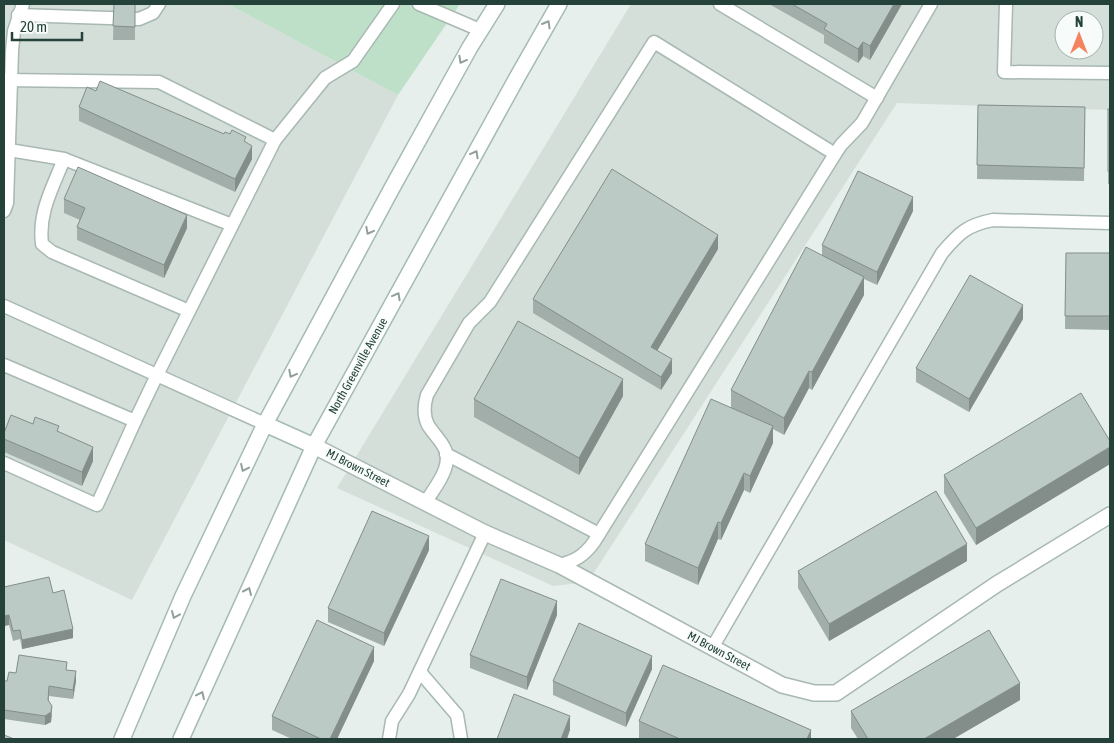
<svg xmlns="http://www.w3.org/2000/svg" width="1114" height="743" font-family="'Asap Condensed',sans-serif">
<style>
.built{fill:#d4dfda;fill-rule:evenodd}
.green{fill:#bfe0c8}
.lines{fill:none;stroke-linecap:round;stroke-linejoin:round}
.lane-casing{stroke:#a8b8b2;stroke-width:15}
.street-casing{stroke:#a8b8b2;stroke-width:18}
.secondary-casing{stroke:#a4bbb3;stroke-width:18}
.lane{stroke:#fff;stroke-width:12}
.street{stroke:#fff;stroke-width:15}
.secondary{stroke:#fff;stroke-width:15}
.wall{fill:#a1aea9}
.shaded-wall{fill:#838d89}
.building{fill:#bbcac4;stroke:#838d89}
.oneway{stroke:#92a09c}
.labels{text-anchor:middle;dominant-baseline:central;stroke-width:4;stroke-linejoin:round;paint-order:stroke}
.street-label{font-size:12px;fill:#24423a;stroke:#f7fbf9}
</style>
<rect width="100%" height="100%" fill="#e6efeb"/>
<g class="built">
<path d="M4 4H228L398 95 132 600 4 540Z"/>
<path d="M631 4H1110V110L897 103 588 582 553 586 337 488ZM1064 20H1094V50H1064Z"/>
</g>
<path class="green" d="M228 4H460L398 95Z"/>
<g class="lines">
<g class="lane-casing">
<g id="lane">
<path d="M419 4 480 30"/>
<path d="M720 4 877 98"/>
<path d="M1006 4 1004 72 1110 73"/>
<path d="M18 15 139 19 153 13 159 4"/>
<path d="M4 80 159 82 275 140 157 375 135 421 4 365"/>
<path d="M275 140 325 78 353 61 393 4"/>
<path d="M9 150 64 159 232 225"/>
<path d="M64 159C53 187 38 212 42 244L52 252 189 311"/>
<path d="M4 211 7 203 12 51 14 31 23 4"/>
<path d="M4 306 265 424"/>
<path d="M446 454 599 534"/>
<path d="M4 463 97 505 135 421"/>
<path d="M425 503C432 492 441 481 445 469 452 448 438 441 428 425 423 415 424 405 427 395L469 323 490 302 654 42 835 154"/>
<path d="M559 565C575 561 584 556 594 542L835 154 841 145 862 123 931 4"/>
<path d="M712 648 942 253C959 233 967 225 993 220L1110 223"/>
<path d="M420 672 457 715 461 739"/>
<path d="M389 739 392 721 409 694 485 533"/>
</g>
</g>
<g class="street-casing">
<path id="street" d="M314 446 485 533 559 565 782 685 814 693H836L997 584 1110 515"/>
</g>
<g class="secondary-casing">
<g id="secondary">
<path d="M265 424 314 446"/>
<path d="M122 739 183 596 265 424 392 188 470 47 497 4"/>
<path d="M181 739 314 446 519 74 559 4"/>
</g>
</g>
<use href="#lane" class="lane"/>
<use href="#street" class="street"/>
<use href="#secondary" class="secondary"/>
</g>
<g class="wall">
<path d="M114 4H135V40H113Z"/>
<path d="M769 4H902L870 60 863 56 858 63 824 43V35Z"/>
<path d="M96 91 224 134H230L246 142 252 159 235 192 79 121V107Z"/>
<path d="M978 105 1085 107 1084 181 977 179Z"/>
<rect x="1108" y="109" width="2" height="75"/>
<path d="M64 199 187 228 164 278 77 240V227L80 220 64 213Z"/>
<path d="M913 211 877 285 864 279V295L812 390 809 388 784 435 773 429V443L750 493 744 490 721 540 718 539 698 585 645 561V544L731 408V390L822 255V245Z"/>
<path d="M718 249 657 351 672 373 661 390 533 313V299Z"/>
<path d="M1066 253H1110V330L1065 329Z"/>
<path d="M1023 319 969 412 916 382V368Z"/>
<path d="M623 396 579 475 474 417V399Z"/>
<path d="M33 424 59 432 93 461 82 486 4 452V433Z"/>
<path d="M1110 441V464L976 545 944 493V475Z"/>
<path d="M429 550 384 646 328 622V608Z"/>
<path d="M967 561 829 641 798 588V571Z"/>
<path d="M4 587 53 593 73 638 22 649 20 639 13 641 9 625 4 626Z"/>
<path d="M557 615 527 690 470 668V655Z"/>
<path d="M374 661 337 739H292L272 730V716Z"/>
<path d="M652 669 626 727 553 695V681Z"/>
<path d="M67 670 76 681 73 699 49 696V701L52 715 51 722 45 725 4 719V683L7 681 16 673Z"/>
<path d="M1020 700 953 739H858L851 728V711Z"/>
<path d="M639 721 811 739H641L639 738Z"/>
</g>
<g class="shaded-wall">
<path d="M894 4H902L870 60V46Z"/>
<path d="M863 42V56L858 63V49Z"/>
<path d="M252 146V159L235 192V179Z"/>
<path d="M913 197V211L877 285V272Z"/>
<path d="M187 215V228L164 278V265Z"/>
<path d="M718 235V249L651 361V347Z"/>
<path d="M864 277V295L812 390V372Z"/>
<path d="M1023 305V319L969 412V399Z"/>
<path d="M672 359V373L661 390V377Z"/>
<path d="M809 371V388L784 435V418Z"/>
<path d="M623 379V396L579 475V458Z"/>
<path d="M773 426V443L750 493V476Z"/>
<path d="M93 447V461L82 486V472Z"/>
<path d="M1110 447V464L976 545V528Z"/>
<path d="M744 473V490L721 540V523Z"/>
<path d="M718 522V539L698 585V568Z"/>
<path d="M429 536V550L384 646V633Z"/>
<path d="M967 544V561L829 641V624Z"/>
<path d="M557 601V615L527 690V677Z"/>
<path d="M9 615V625L4 626V616Z"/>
<path d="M73 629V638L22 649V640Z"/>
<path d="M374 647V661L337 739H330Z"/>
<path d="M652 656V669L626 727V713Z"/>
<path d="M76 671V681L73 699V690Z"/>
<path d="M1020 683V700L953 739H924Z"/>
<path d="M52 706 51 722 45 725V716Z"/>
<path d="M570 716V730L567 739H561Z"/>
<path d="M811 730V739H807Z"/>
</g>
<g class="building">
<path d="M114 4H135V27L113 26Z"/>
<path d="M792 4H894L870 46 863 42 858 49 824 29 827 24Z"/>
<path d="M100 81 224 134 225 132 230 134 232 130 246 137 244 141 252 146 235 179 79 107 87 87 96 91Z"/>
<path d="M978 105 1085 107 1084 168 977 165Z"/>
<rect x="1108" y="109" width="2" height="62"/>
<path d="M78 167 187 215 164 265 77 227 85 208 64 199Z"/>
<path d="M612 169 718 235 651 347 672 359 661 377 533 299Z"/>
<path d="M858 171 913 197 877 272 822 245Z"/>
<path d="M806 247 864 277 812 372 809 371 784 418 731 390Z"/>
<path d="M1066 253H1110V316H1065Z"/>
<path d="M970 275 1023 305 969 399 916 368Z"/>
<path d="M518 321 623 379 579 458 474 399Z"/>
<path d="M1081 393 1110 441V447L976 528 944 475Z"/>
<path d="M711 399 773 426 750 476 744 473 721 523 718 522 698 568 645 544Z"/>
<path d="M11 415 33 424 35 417 59 426 57 431 93 447 82 472 4 439V433Z"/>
<path d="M936 491 967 544 829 624 798 571Z"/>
<path d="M372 511 429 536 384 633 328 608Z"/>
<path d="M49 577 53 593 64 590 73 629 22 640 20 630 13 631 9 615 4 616V587Z"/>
<path d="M501 579 557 601 527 677 470 655Z"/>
<path d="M317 620 374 647 330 739H321L272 716Z"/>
<path d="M579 623 652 656 626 713 553 681Z"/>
<path d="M989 630 1020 683 924 739H868L851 711Z"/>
<path d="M19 655 67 662 66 670 76 671 73 690 49 686 48 700 52 706 51 712 45 716 4 710V681H7L9 672 16 673Z"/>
<path d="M663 665 811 730 807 739H680L639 721Z"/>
<path d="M514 694 570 716 561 739H497Z"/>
<path d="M4 735 14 739H4Z"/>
</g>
<defs><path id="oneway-chevron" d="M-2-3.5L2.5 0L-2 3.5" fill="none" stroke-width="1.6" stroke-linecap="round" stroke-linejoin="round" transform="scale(1.25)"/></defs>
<g class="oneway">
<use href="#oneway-chevron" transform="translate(547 24) rotate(-60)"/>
<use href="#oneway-chevron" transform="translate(462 60) rotate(119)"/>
<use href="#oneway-chevron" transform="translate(475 154) rotate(-61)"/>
<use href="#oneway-chevron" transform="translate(369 231) rotate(118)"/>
<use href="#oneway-chevron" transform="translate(397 296) rotate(-61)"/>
<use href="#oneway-chevron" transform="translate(292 374) rotate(118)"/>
<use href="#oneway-chevron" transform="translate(244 468) rotate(115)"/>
<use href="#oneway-chevron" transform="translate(248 591) rotate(-66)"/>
<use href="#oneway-chevron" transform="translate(175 615) rotate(113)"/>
<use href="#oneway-chevron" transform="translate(201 695) rotate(-65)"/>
</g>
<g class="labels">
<g class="street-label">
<text transform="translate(358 366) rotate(-61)">North Greenville Avenue</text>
<text transform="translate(358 468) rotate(27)">MJ Brown Street</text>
<text transform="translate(719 651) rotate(28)">MJ Brown Street</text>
</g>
</g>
<rect width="1114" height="743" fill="none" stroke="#24423a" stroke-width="10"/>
<g transform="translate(1079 35)"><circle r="24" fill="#f7fbf9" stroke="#a3b1ad"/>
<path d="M0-4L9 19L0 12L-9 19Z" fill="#f4845f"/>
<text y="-8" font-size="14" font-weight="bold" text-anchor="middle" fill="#24423a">N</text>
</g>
<path d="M12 32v8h70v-8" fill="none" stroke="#24423a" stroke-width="2.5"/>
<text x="20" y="32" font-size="15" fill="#24423a" stroke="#f7fbf9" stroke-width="4" paint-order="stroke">20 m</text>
</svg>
